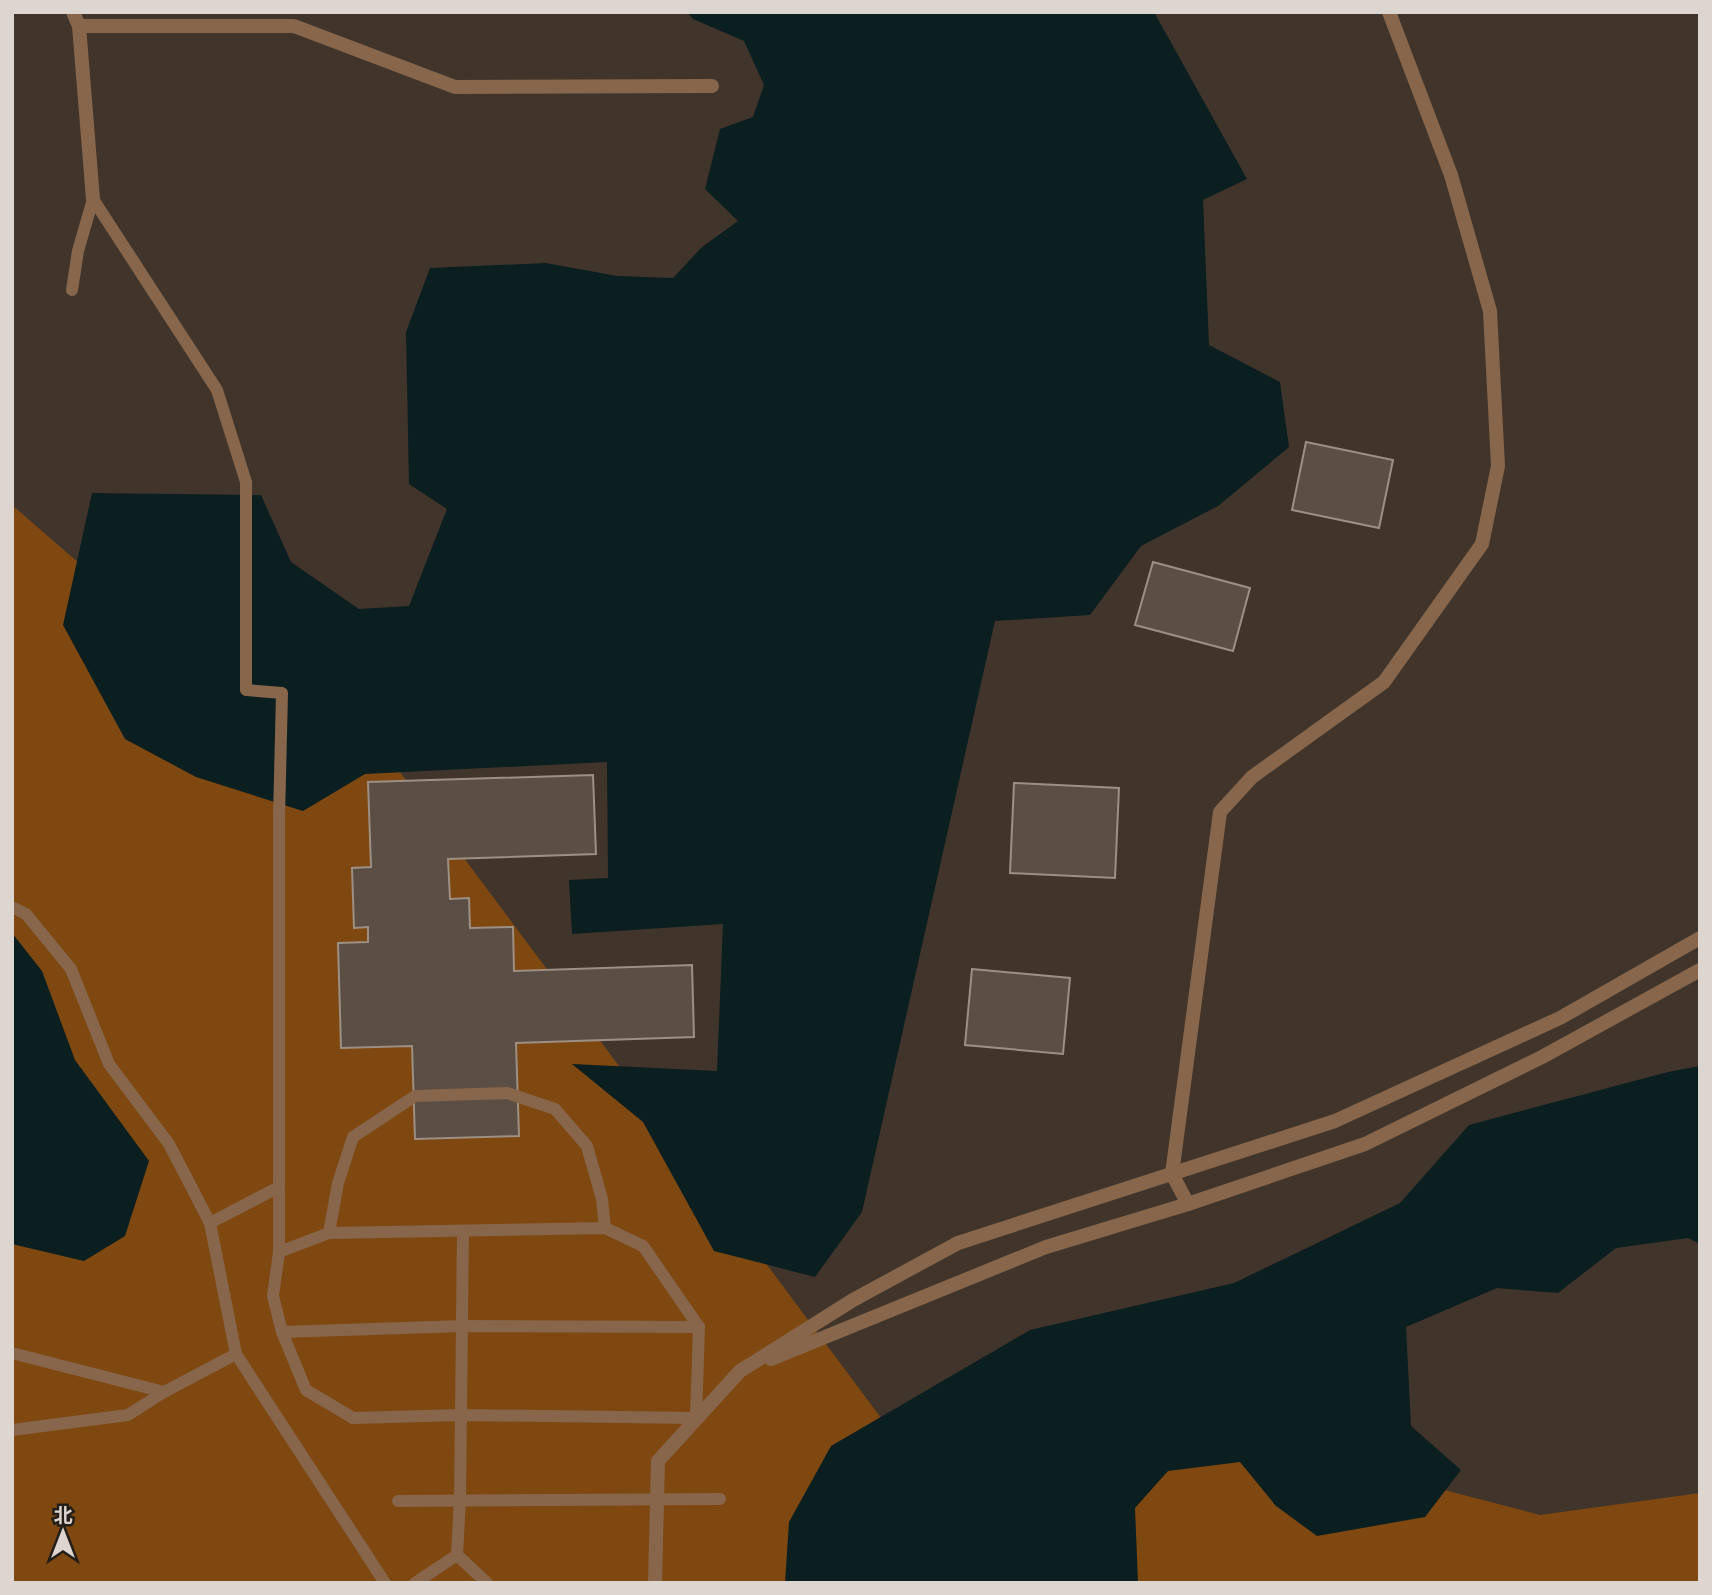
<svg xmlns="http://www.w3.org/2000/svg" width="1712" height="1595" font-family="Ubuntu,'Noto Sans SC',sans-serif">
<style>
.green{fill:#7e4810}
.water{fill:#0b1e20}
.building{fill:#5b4e44;stroke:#9d8f83;stroke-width:2}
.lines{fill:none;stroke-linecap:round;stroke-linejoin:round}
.service{stroke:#87664b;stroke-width:12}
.minor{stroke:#87664b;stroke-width:14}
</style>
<rect width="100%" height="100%" fill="#41352b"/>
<path class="green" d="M12 505 126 604 356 713 896 1438 1155 1415 1540 1515 1700 1493V1583H12Z"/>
<g class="water">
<path d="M687 12H1154L1247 179 1203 200 1209 345 1280 382 1289 447 1218 506 1141 546 1090 615 995 621 862 1212 815 1277 714 1251 643 1122 572 1064 717 1071 723 924 572 934 569 880 608 878 607 762 365 774 303 811 196 777 125 739 63 625 92 493 261 495 291 562 359 609 409 606 447 509 409 484 406 332 430 268 546 263 617 276 673 278 702 247 738 221 705 189 720 129 753 117 764 85 744 41 693 19Z"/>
<path d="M12 933 42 971 75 1060 149 1161 125 1236 84 1261 12 1244Z"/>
<path d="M1700 1066V1244L1688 1238 1616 1248 1558 1293 1497 1288 1406 1327 1411 1426 1461 1470 1425 1517 1317 1536 1276 1506 1240 1462 1168 1471 1135 1508 1138 1583H785L789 1522 831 1446 1030 1330 1234 1283 1400 1203 1469 1125 1668 1072Z"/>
</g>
<g class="building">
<path d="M1306 442 1393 460 1379 528 1292 510Z"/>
<path d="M1153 562 1250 588 1233 651 1135 625Z"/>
<path d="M593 775 596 854 448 859 450 899 469 898 470 928 513 927 514 971 692 965 694 1037 516 1043 519 1136 415 1139 412 1046 341 1048 338 943 368 942V927L354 928 352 868 371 867 368 782Z"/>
<path d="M1014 783 1119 788 1115 878 1010 873Z"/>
<path d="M972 969 1070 978 1063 1054 965 1045Z"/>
</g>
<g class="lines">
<g class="service">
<path d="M93 199 217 390 246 482V690L282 693 279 818V1252L273 1296 282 1332 306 1390 353 1418 460 1415 696 1418 699 1327 643 1246 605 1228 329 1233 279 1252"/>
<path d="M72 290 78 251 93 199"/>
<path d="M12 907 26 914 71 969 109 1064 169 1144 210 1223"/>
<path d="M279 1187 210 1223 236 1354 385 1583"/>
<path d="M463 1231 460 1500 457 1555 487 1583"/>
<path d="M329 1233 338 1183 353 1137 415 1096 507 1093 555 1109 587 1146 602 1199 605 1228"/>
<path d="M282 1332 463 1326 699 1327"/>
<path d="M12 1353 164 1392"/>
<path d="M12 1430 128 1415 164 1392 236 1354"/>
<path d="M398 1501 720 1499"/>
<path d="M415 1583 457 1555"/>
</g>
<g class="minor">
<path d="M73 12 79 26 93 199"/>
<path d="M79 26H294L455 87 712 86"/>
<path d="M1188 1204 1172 1174 1220 812 1252 777 1384 682 1482 544 1498 466 1490 311 1451 175 1389 12"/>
<path d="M771 1359 1046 1247 1188 1204 1365 1144 1542 1057 1700 970"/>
<path d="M655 1583 658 1461 740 1371 853 1300 958 1243 1335 1121 1560 1018 1700 938"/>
</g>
</g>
<rect width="1712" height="1595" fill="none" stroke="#ddd5cf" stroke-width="28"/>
<g transform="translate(63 1532)" stroke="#231e19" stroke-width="5" paint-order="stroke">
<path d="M0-5L12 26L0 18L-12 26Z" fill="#ddd5cf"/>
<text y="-10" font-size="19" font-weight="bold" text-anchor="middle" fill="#ddd5cf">北</text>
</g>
</svg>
